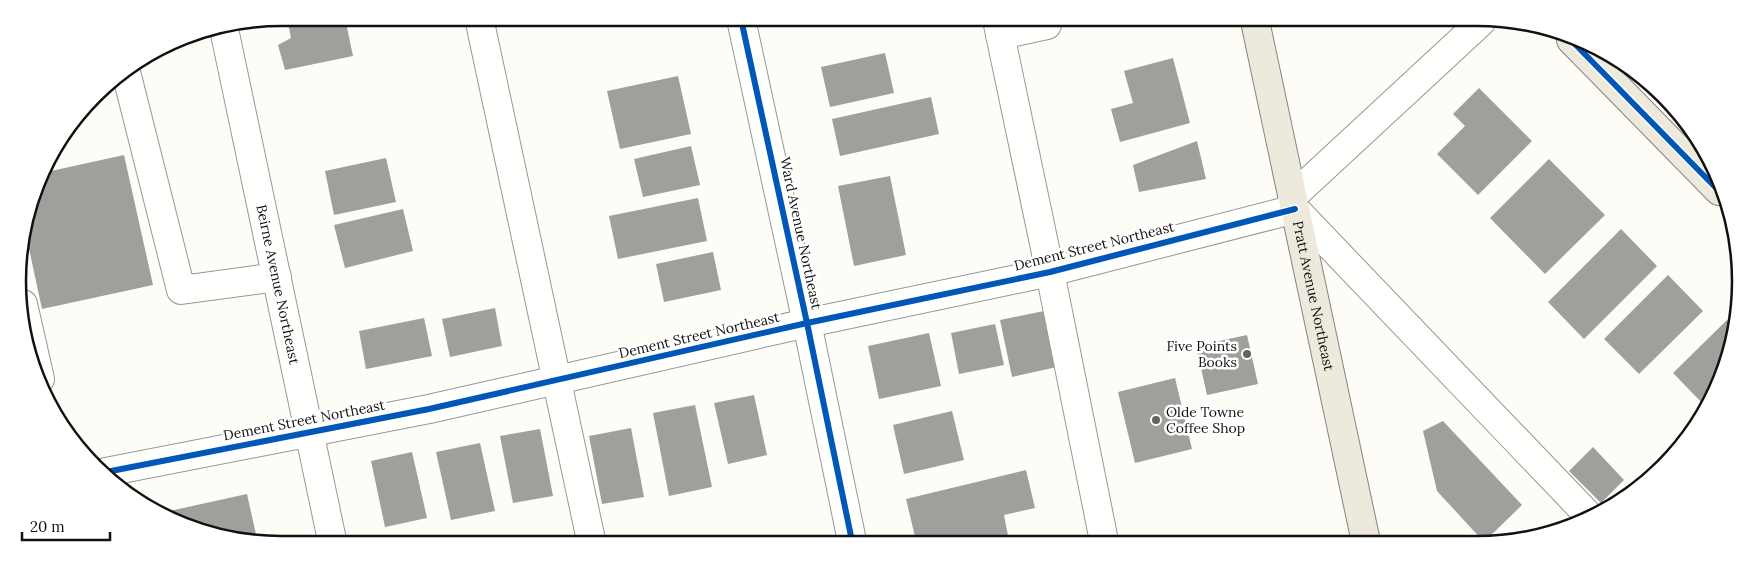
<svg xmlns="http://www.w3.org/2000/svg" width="1758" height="562" font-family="Lora,serif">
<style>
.building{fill:#a19f9c}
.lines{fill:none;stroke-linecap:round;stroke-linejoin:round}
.minor-casing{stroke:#979795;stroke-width:30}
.major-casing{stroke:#858482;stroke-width:30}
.minor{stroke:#fffffe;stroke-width:28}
.major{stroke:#ede9dc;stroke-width:28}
.cycleway-casing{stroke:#fff;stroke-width:9}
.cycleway{stroke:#0057b8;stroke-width:6}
.poi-dot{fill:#646362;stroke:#fff;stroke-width:2}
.labels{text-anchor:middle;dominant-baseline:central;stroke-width:5;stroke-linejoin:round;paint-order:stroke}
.street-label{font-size:14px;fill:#111;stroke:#fff}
.poi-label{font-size:14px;fill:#111;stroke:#fff;text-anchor:end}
.rim{fill:none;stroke:#111;stroke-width:2.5}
</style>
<rect width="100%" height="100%" fill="#fdfcf7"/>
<g class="building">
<path d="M287 18H345L353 56 285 70 278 45 291 38Z"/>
<path d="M885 53 894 93 830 107 821 67Z"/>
<path d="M1173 58 1190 123 1120 142 1111 109 1133 103 1124 71Z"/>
<path d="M678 76 691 134 620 149 607 91Z"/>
<path d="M1479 88 1532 141 1478 195 1437 154 1465 126 1453 114Z"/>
<path d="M931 97 939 134 840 156 832 119Z"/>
<path d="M1197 141 1206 179 1139 192 1133 165Z"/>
<path d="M691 146 700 185 643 197 634 159Z"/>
<path d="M124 155 153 285 42 309 25 230 42 173Z"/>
<path d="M386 158 396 202 334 215 325 171Z"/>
<path d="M1549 159 1605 215 1545 274 1490 218Z"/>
<path d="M890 176 906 255 854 266 838 186Z"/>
<path d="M698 198 707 241 618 259 609 216Z"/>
<path d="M403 209 413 251 345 268 334 225Z"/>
<path d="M1621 229 1657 266 1584 339 1548 302Z"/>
<path d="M713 252 721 290 664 302 656 264Z"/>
<path d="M1668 275 1703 311 1639 374 1604 339Z"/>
<path d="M495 308 502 346 450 357 442 319Z"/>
<path d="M1044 311 1057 367 1012 377 1000 320Z"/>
<path d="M424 318 432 356 366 369 359 331Z"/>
<path d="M1727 320 1735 328V333L1707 408 1673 373Z"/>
<path d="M995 324 1004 365 959 374 951 333Z"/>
<path d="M929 333 941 386 879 399 868 346Z"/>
<path d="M1247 335 1258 384 1207 395 1196 346Z"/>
<path d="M1175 378 1192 449 1135 463 1118 392Z"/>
<path d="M754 395 767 455 728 464 714 403Z"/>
<path d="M695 405 712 487 669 496 653 413Z"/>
<path d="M952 411 964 460 904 474 893 425Z"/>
<path d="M1443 421 1522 505 1484 542 1437 491 1423 431Z"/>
<path d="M631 428 644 497 602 504 589 436Z"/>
<path d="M540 429 553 496 513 503 500 436Z"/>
<path d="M480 443 495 511 451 520 436 452Z"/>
<path d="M1593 447 1624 480 1601 503 1569 471Z"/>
<path d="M412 452 427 518 385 527 371 461Z"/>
<path d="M1026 470 1035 508 1004 515 1009 541H916L906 499Z"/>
<path d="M247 494 257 539H229L165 512Z"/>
</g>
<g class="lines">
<g class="minor-casing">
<g id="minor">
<path d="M479 18 591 540"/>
<path d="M741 19 807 323 852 541"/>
<path d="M997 20 1050 272 1104 541"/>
<path id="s1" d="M224 29 332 540"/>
<path d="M1000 35 1047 25"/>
<path d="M126 72 181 290 277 277"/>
<path d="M1292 197 1481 22"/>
<path d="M23 304 40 379"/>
<path d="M106 472 429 409 807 323 1050 272 1295 209 1591 518"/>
</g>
</g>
<g class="major-casing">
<g id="major">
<path id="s2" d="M1255 21 1366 542"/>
<path d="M1571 40 1719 191"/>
</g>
</g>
<use href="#minor" class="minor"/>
<use href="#major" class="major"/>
<g class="cycleway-casing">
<g id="cycleway">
<path d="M741 19 807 323 852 541"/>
<path d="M1571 40 1719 191"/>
<path d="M106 472 429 409 807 323 1050 272 1295 209"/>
</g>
</g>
<use href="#cycleway" class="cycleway"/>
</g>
<g class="poi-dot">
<circle cx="1247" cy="354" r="5"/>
<circle cx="1156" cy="420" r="5"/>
</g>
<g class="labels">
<g class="street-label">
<text transform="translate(801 233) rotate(78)">Ward Avenue Northeast</text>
<text transform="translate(1094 246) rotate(-14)">Dement Street Northeast</text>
<text stroke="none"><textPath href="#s1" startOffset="261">Beirne Avenue Northeast</textPath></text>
<text stroke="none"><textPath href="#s2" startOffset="281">Pratt Avenue Northeast</textPath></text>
<text transform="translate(699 335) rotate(-13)">Dement Street Northeast</text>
<text transform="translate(304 420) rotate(-11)">Dement Street Northeast</text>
</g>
<g class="poi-label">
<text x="1237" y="346">Five Points<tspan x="1237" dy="16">Books</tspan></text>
<text x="1166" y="412" text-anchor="start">Olde Towne<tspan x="1166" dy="16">Coffee Shop</tspan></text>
</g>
</g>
<path d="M0 0H1758V562H0ZM281 26H1477A255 255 0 0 1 1732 281V281A255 255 0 0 1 1477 536H281A255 255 0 0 1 26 281V281A255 255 0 0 1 281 26Z" fill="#fff" fill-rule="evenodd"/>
<path class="rim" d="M281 26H1477A255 255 0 0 1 1732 281V281A255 255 0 0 1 1477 536H281A255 255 0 0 1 26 281V281A255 255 0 0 1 281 26Z"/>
<path d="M22 532v8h88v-8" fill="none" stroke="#111111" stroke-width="2.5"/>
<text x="30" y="532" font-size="15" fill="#111111" stroke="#ffffff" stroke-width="4" paint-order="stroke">20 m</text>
</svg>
